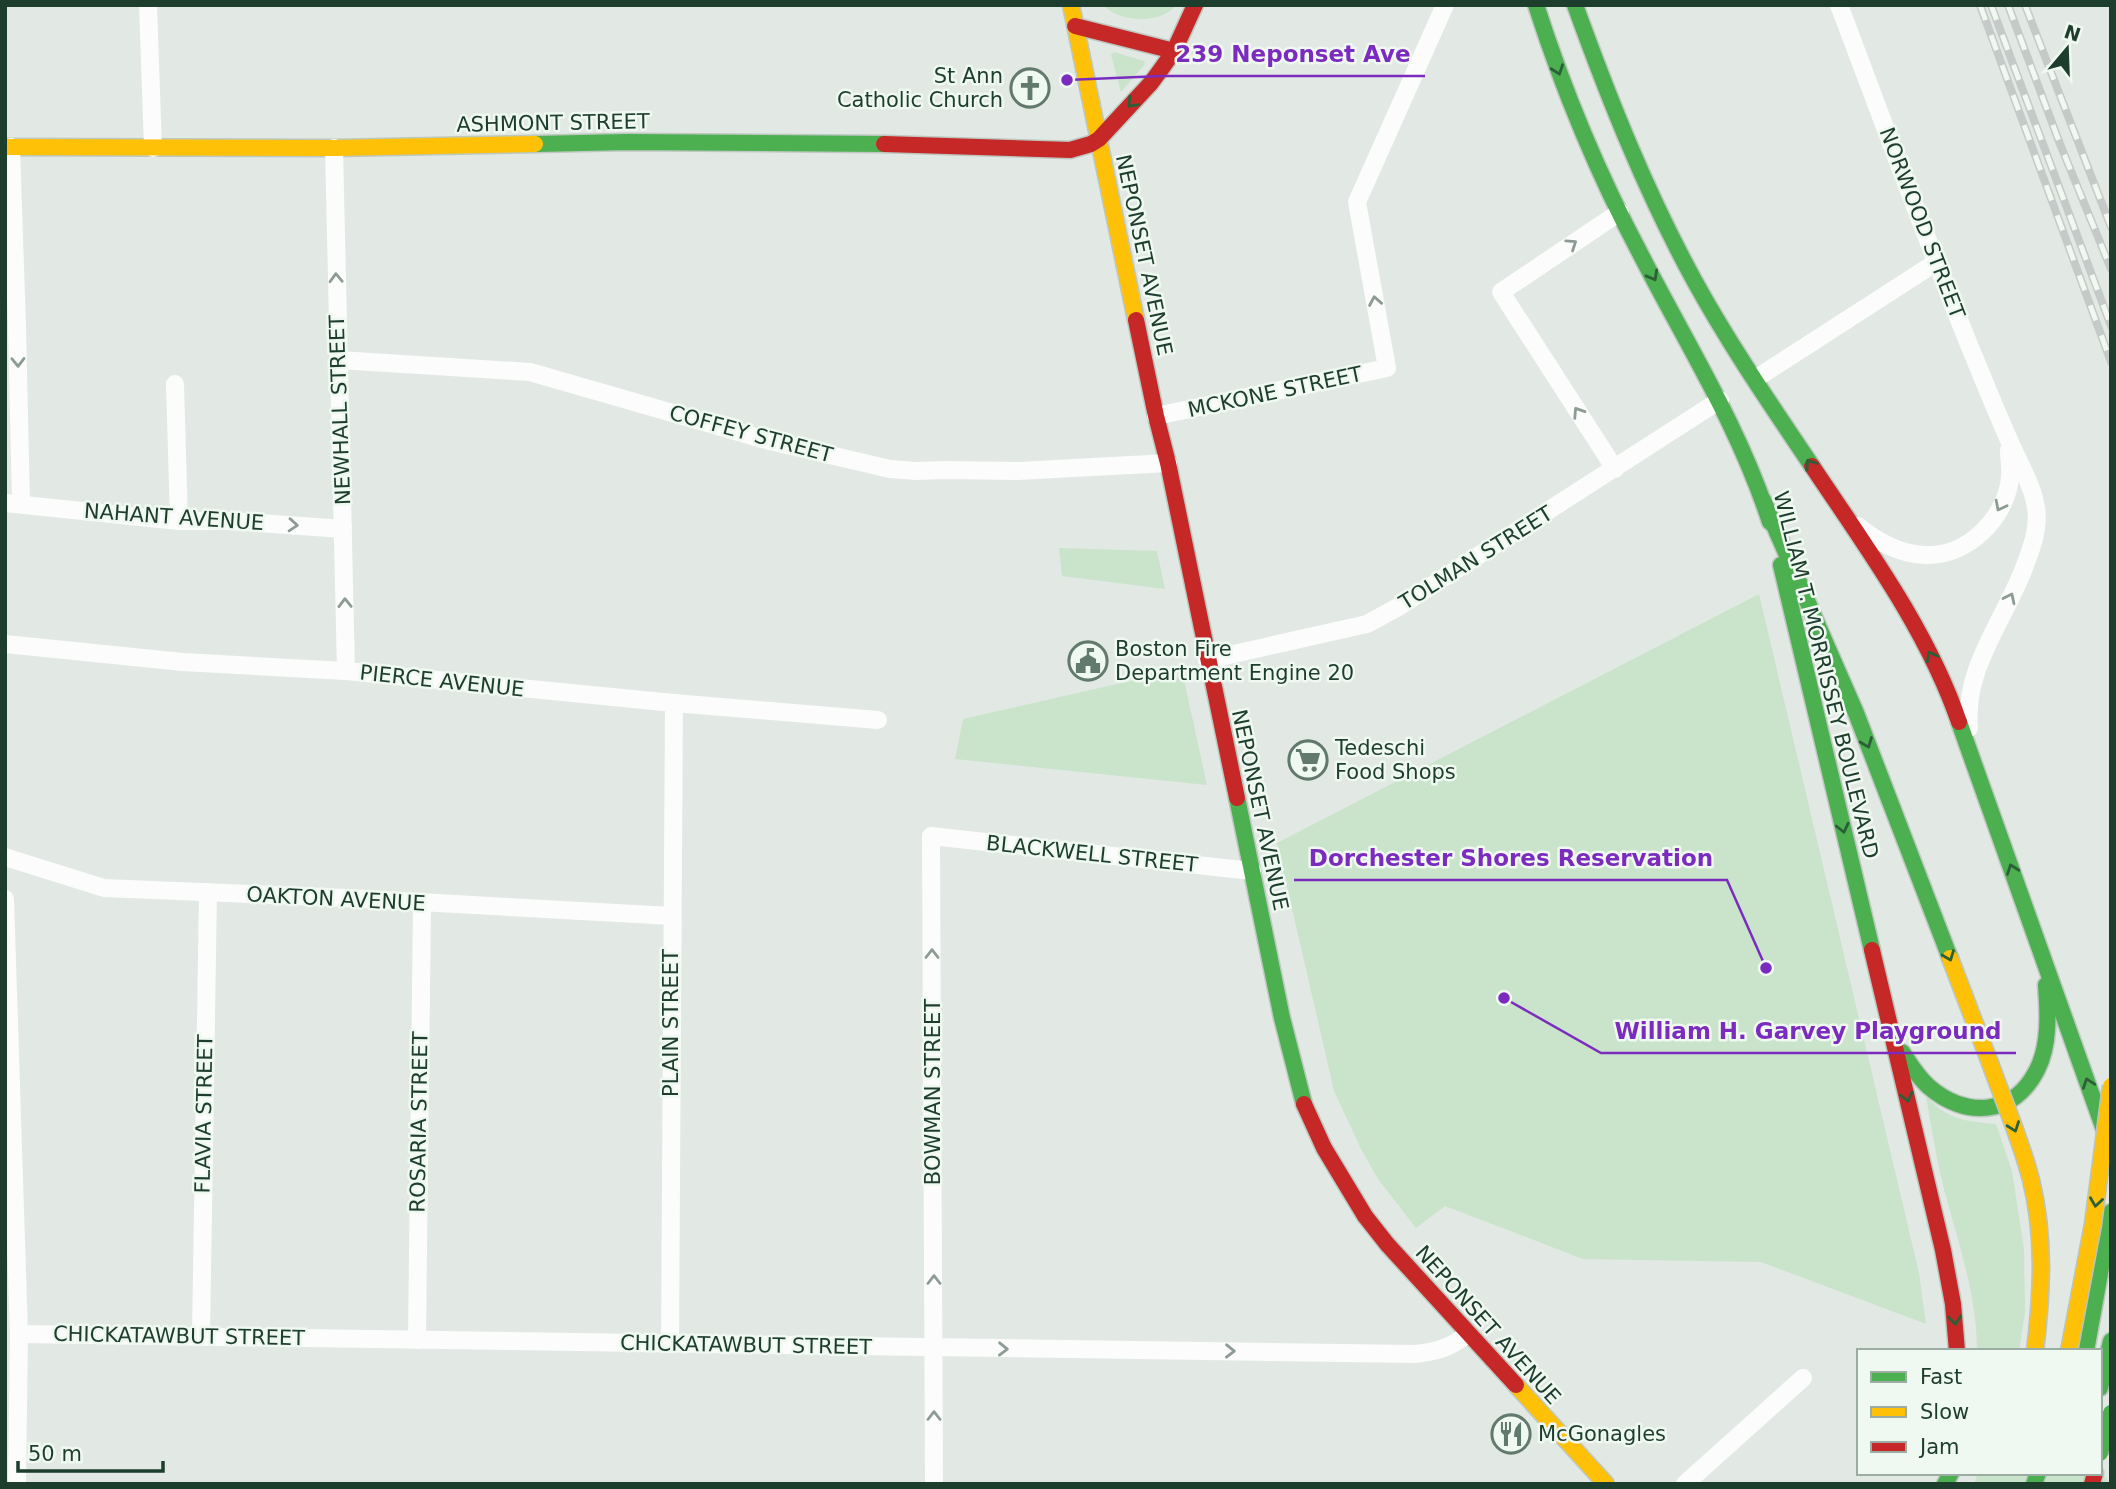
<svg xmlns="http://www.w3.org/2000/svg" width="2116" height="1489" font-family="'DejaVu Sans',sans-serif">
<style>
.green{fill:#c9e4ca}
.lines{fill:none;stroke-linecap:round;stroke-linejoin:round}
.fast-casing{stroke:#bdc8c1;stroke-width:19}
.slow-casing{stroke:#bdc8c1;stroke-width:19}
.jam-casing{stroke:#bdc8c1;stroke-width:19}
.street{stroke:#fbfcfb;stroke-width:18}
.fast{stroke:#4caf50;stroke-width:16}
.slow{stroke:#ffc107;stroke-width:16}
.jam{stroke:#c62828;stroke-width:16}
.rail-casing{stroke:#c5cac8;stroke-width:8}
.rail{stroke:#eff8f1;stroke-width:5;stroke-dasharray:16;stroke-linecap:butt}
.fast-bridge-casing{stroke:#bbc5bf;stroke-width:19;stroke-linecap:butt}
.slow-bridge-casing{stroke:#bbc5bf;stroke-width:19;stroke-linecap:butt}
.fast-bridge{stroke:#4caf50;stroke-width:16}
.slow-bridge{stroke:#ffc107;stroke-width:16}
.oneway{stroke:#2b5f38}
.oneway2{stroke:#8c9c94}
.labels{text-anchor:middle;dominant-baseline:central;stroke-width:5;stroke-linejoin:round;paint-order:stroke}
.poi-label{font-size:21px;fill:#1d3d2d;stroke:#eff8f1;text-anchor:start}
.street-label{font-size:21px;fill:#1d3d2d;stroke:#eff8f1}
.leader{fill:none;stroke:#7b2cbf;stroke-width:2.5}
.callout-dot{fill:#7b2cbf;stroke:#eff8f1;stroke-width:2.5}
.callout-label{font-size:23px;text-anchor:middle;font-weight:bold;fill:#7b2cbf;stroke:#eff8f1;stroke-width:5;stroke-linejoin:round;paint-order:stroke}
</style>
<rect width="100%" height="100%" fill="#e2e8e3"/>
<g class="green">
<path d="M1104 5H1176C1163 24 1118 23 1104 5Z"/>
<path d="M1114 52 1144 61 1145 64 1121 92 1111 55Z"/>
<path d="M1059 548 1157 551 1165 589 1062 576Z"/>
<path d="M1759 594 1919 1273 1926 1324 1761 1262 1583 1259 1445 1206 1416 1228 1378 1179 1361 1149 1334 1091 1277 843Z"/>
<path d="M1165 673 1184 680 1207 785 955 759 963 719Z"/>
<path d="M1926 1096C1948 1120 1964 1121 1996 1124L2012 1171 2024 1249 2025 1312 2019 1351H1977C1977 1298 1960 1247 1946 1197 1937 1164 1932 1130 1926 1096Z"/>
<path d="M2100 1471 2111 1484H1974L1978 1473H2100Z"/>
</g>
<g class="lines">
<g class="fast-casing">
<g id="fast">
<path d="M1536 5C1564 92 1598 174 1641 255 1687 345 1738 424 1770 522"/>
<path d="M1575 5C1609 99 1646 192 1694 280 1729 344 1771 405 1812 466"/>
<path d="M535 144 628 142 884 144"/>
<path d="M1763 500 1856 713 1950 958"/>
<path d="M1781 565 1872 950"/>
<path d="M1959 722 2106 1135"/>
<path d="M1237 798 1282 1018 1304 1104"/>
<path d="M1902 1052C1910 1064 1917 1076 1928 1086 1965 1119 2014 1116 2037 1070 2050 1045 2048 1012 2046 985"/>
<path d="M2086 1351 2111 1212"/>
<path d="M2100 1388 2111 1341"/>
<path d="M1945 1484 1951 1473"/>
<path d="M2034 1484 2038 1473"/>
</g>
</g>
<g class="slow-casing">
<g id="slow">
<path d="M1071 5 1136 320"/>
<path d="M5 147 334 148 535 144"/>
<path d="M1950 958 1990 1063"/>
<path d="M1516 1385 1606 1484"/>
</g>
</g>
<g class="jam-casing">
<g id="jam">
<path d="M1075 26 1174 51"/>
<path d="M884 144 1070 150 1091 144 1099 139 1151 83 1162 68 1174 51 1195 5"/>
<path d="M1136 320 1156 416 1168 463 1237 798"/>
<path d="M1812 466C1866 547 1927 629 1959 722"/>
<path d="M1872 950 1943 1250 1953 1304 1957 1351"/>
<path d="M1304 1104 1324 1148 1365 1216 1387 1244 1516 1385"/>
<path d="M2092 1484 2095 1473"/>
</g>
</g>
<g class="street">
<path d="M148 5 153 148"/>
<path d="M1839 5C1883 121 1925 237 1972 352 1984 381 1996 411 2009 440 2018 462 2033 485 2036 508 2039 526 2033 544 2027 560 2008 616 1963 666 1969 728"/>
<path d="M11 147 17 325 21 504"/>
<path d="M334 148 346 671"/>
<path d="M339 360 530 372 770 441 890 469 916 471 945 470 1018 471 1168 463"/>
<path d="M1755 379 1935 263"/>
<path d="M175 384 179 521"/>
<path d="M1156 416 1387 368 1357 202 1445 5"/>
<path d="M1615 469 1501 292 1620 212"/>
<path d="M5 503 179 521H231L343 529"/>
<path d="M1858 526C1877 542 1902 555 1927 555 1968 556 2007 517 2010 477 2011 468 2009 458 2009 450"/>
<path d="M5 644 183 662 346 671 674 703 878 720"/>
<path d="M1207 660 1367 624 1400 606 1720 400"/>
<path d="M5 857 104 888 347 898 672 916"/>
<path d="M5 899 19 1334 17 1484"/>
<path d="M19 1334 1414 1354C1435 1352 1451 1348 1467 1334"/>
<path d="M201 1337 208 892"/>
<path d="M417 1340 422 903"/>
<path d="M670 1344 674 703"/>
<path d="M934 1484 931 836 1252 871"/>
<path d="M1685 1484 1803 1378"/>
</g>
<use href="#fast" class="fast"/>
<use href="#slow" class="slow"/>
<use href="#jam" class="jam"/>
<g class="rail-casing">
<g id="rail">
<path d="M1980 5 2111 362"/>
<path d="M1991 5 2111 326"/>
<path d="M2008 5 2060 144 2111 269"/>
<path d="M2025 5 2111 227"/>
</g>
</g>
<use href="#rail" class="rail"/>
<g class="fast-bridge-casing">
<path id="fast-bridge" d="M2100 1453 2111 1413"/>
</g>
<g class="slow-bridge-casing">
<g id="slow-bridge">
<path d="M1990 1063C2004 1102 2021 1140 2031 1180 2045 1236 2042 1294 2035 1351"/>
<path d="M2069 1351 2093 1224 2111 1086"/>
</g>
</g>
<use href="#fast-bridge" class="fast-bridge"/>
<use href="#slow-bridge" class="slow-bridge"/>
</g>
<defs><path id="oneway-chevron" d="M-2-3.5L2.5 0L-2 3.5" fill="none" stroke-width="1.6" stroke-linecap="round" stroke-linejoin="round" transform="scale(1.75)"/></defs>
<g class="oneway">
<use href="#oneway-chevron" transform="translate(1558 70) rotate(70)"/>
<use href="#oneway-chevron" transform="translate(1132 103) rotate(133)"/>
<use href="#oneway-chevron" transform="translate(1653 276) rotate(61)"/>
<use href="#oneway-chevron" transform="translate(1810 464) rotate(-124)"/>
<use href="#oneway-chevron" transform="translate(1931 656) rotate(-118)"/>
<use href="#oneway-chevron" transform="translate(1867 743) rotate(69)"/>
<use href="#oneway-chevron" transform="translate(1843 828) rotate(77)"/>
<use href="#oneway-chevron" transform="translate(2012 869) rotate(-110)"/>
<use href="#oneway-chevron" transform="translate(1949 956) rotate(69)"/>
<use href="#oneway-chevron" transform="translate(2088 1083) rotate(-109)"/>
<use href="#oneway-chevron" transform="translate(1907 1097) rotate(77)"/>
<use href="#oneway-chevron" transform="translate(2014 1127) rotate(70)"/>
<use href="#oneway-chevron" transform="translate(2096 1202) rotate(98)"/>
<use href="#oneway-chevron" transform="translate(1955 1320) rotate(84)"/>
</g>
<g class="oneway2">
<use href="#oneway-chevron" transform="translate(1572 244) rotate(-34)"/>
<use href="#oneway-chevron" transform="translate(336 278) rotate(-92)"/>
<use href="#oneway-chevron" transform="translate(1375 301) rotate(-100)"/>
<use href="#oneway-chevron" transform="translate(18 362) rotate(89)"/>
<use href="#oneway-chevron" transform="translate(1578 412) rotate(-123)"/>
<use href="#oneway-chevron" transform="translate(2000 506) rotate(117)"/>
<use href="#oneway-chevron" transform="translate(293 525) rotate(4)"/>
<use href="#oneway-chevron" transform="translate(2010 598) rotate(-64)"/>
<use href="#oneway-chevron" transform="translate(345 603) rotate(-91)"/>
<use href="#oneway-chevron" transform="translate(932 954) rotate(-90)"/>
<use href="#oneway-chevron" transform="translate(934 1280) rotate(-90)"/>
<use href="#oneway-chevron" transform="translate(1003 1349) rotate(1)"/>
<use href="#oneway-chevron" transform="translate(1230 1351) rotate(1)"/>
<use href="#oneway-chevron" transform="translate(934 1416) rotate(-90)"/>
</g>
<defs>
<g id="church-ring" transform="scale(2.0125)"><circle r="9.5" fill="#eff8f1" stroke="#62796d" stroke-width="1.5"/><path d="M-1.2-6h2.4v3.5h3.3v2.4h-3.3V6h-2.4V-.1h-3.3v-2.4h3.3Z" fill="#62796d"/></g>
<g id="civic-ring" transform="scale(2.0125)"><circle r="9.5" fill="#eff8f1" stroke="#62796d" stroke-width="1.5"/><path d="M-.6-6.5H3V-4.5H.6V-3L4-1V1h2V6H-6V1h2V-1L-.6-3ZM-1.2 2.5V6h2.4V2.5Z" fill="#62796d"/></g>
<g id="supermarket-ring" transform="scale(2.0125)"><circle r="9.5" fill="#eff8f1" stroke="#62796d" stroke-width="1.5"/><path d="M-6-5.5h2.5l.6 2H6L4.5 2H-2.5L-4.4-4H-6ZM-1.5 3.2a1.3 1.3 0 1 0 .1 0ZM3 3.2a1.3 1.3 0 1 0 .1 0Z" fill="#62796d"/></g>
<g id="restaurant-ring" transform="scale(2.0125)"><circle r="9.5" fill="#eff8f1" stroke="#62796d" stroke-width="1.5"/><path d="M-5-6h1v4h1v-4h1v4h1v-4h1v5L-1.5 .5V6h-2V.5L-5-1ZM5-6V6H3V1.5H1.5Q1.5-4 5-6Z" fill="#62796d"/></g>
</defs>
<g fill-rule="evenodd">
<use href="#church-ring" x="1030" y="88"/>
<use href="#civic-ring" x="1088" y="661"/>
<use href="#supermarket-ring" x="1308" y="760"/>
<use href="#restaurant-ring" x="1511" y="1434"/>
</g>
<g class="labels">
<g class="poi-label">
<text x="1003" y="76" text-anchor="end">St Ann<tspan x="1003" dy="24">Catholic Church</tspan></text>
<text x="1115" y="649">Boston Fire<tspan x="1115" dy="24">Department Engine 20</tspan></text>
<text x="1335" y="748">Tedeschi<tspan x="1335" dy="24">Food Shops</tspan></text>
<text x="1538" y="1434">McGonagles</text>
</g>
<g class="street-label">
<text transform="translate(553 123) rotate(-1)">ASHMONT STREET</text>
<text transform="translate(1922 223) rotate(69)">NORWOOD STREET</text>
<text transform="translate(1144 255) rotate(78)">NEPONSET AVENUE</text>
<text transform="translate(1275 392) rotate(-12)">MCKONE STREET</text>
<text transform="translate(340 410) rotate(-92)">NEWHALL STREET</text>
<text transform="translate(751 434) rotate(15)">COFFEY STREET</text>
<text transform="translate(174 517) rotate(4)">NAHANT AVENUE</text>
<text transform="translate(1476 558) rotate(-32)">TOLMAN STREET</text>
<text transform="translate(1826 675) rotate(76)">WILLIAM T. MORRISSEY BOULEVARD</text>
<text transform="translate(442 681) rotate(6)">PIERCE AVENUE</text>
<text transform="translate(1260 810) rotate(78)">NEPONSET AVENUE</text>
<text transform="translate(1092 854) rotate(6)">BLACKWELL STREET</text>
<text transform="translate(336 899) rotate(3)">OAKTON AVENUE</text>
<text transform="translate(671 1023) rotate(-90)">PLAIN STREET</text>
<text transform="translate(933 1092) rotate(-90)">BOWMAN STREET</text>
<text transform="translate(204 1114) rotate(-89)">FLAVIA STREET</text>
<text transform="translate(419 1122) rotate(-89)">ROSARIA STREET</text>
<text transform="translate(1488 1325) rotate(48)">NEPONSET AVENUE</text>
<text transform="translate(179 1336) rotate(1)">CHICKATAWBUT STREET</text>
<text transform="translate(746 1345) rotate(1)">CHICKATAWBUT STREET</text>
</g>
</g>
<path class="leader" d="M1067 80L1162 76H1425M1766 968L1727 880H1294M1504 998L1601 1053H2016"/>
<g class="callout-dot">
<circle cx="1067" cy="80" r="7"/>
<circle cx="1766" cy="968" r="7"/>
<circle cx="1504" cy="998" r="7"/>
</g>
<g class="callout-label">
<text x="1293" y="62">239 Neponset Ave</text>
<text x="1511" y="866">Dorchester Shores Reservation</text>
<text x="1808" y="1039">William H. Garvey Playground</text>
</g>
<rect width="2116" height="1489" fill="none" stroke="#1d3d2d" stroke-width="14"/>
<rect x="1857" y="1349" width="245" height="126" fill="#eff8f1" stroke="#9bada3" stroke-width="2"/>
<rect x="1871" y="1372" width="35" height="10" fill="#4caf50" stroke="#9bada3" stroke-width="2"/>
<text x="1920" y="1384" font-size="21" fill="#1d3d2d">Fast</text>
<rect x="1871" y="1407" width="35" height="10" fill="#ffc107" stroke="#9bada3" stroke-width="2"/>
<text x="1920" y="1419" font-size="21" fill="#1d3d2d">Slow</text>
<rect x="1871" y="1442" width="35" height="10" fill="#c62828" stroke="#9bada3" stroke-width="2"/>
<text x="1920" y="1454" font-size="21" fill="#1d3d2d">Jam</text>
<g transform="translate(2067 49) rotate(19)" stroke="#eff8f1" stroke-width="5" paint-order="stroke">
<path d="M0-5L12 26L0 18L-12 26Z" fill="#1d3d2d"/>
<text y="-10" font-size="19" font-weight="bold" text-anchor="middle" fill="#1d3d2d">N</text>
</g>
<path d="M18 1461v10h145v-10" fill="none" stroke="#1d3d2d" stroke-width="3.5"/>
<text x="28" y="1461" font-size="21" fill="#1d3d2d" stroke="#eff8f1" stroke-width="5" paint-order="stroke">50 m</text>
</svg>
